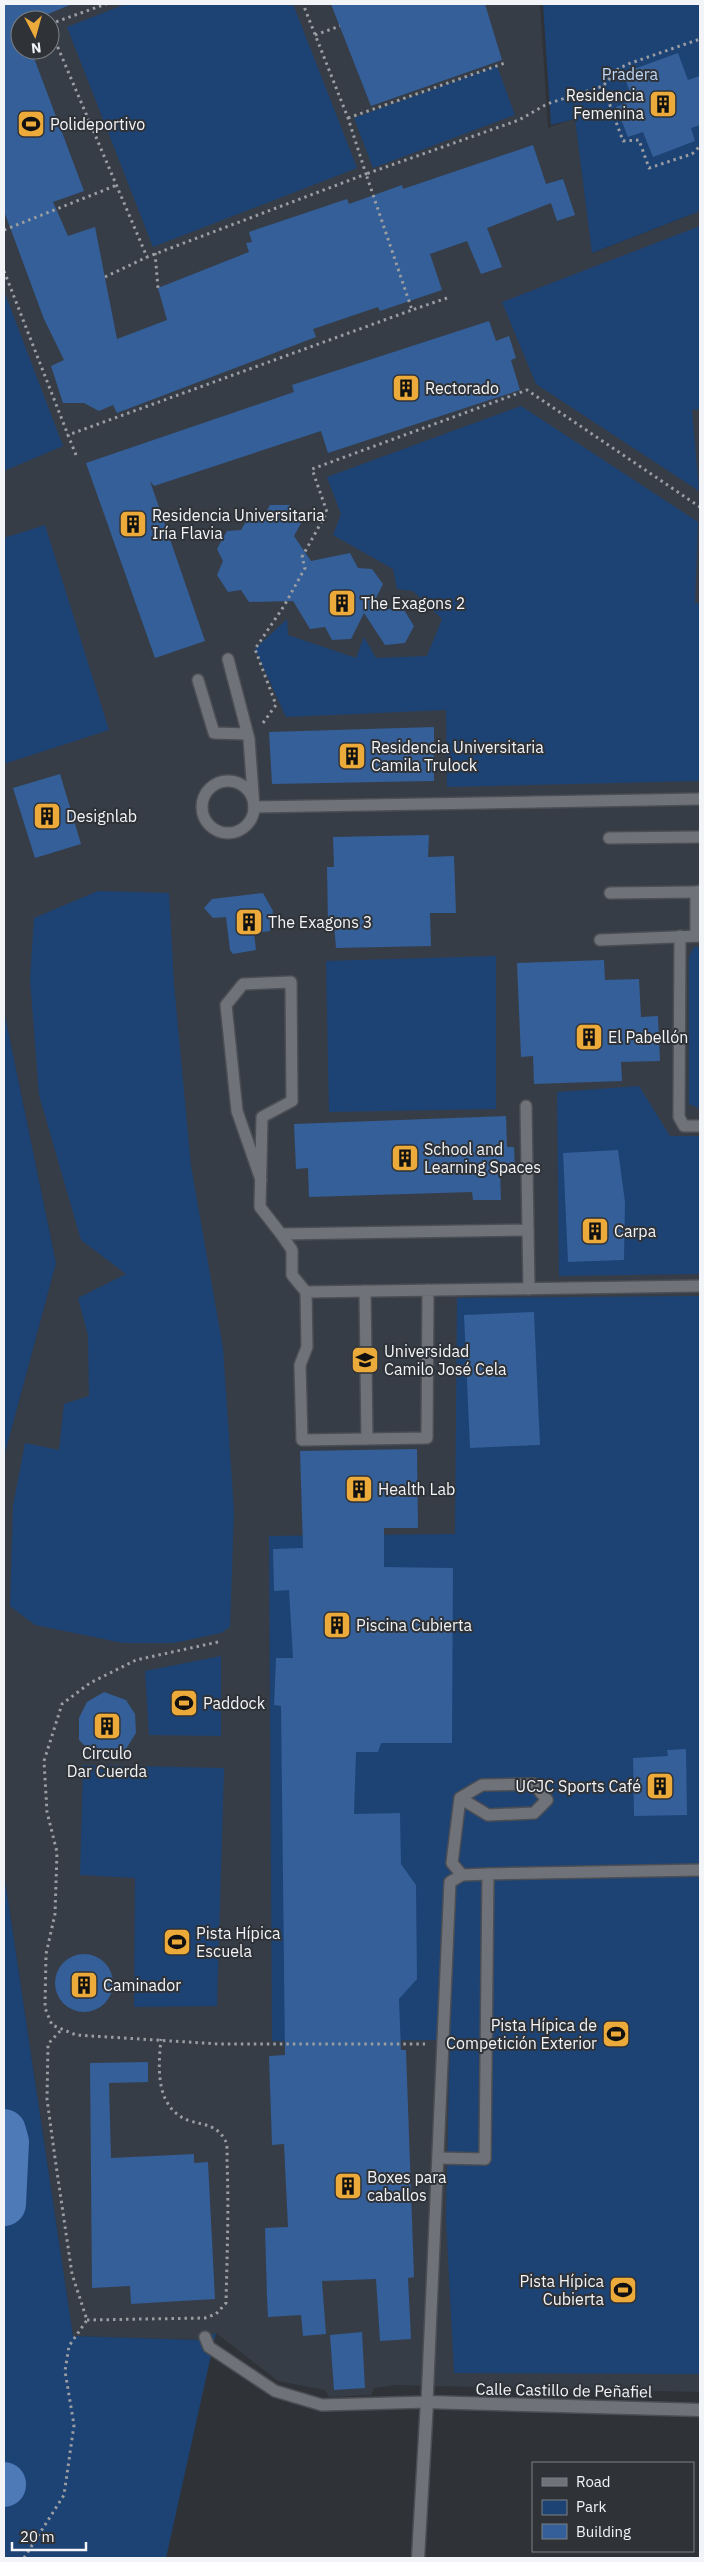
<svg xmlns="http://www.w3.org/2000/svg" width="704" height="2562" font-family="'IBM Plex Sans',sans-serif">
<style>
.built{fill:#363d47;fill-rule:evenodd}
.green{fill:#1d4274}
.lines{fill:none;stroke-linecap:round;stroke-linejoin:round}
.river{stroke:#4e7ab7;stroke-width:44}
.building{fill:#345f99}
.lane-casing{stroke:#4c4e53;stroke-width:14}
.street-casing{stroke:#4c4e53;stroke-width:15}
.path{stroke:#9a9da1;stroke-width:3;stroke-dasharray:2.5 4;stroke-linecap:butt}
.lane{stroke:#6f7379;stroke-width:11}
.street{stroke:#6f7379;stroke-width:12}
.labels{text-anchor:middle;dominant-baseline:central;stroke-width:4;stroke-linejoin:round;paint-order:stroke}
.park-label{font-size:16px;fill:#bfd7f9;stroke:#2f3338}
.poi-label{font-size:16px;fill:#f2f4f7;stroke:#2f3338;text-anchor:start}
.street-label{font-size:16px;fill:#f2f4f7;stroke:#2f3338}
</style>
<rect width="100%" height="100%" fill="#2f3338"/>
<path class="built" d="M4 4H540L548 128 575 118 593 253 700 211V2392L395 2385 374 2388 371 2395 329 2397 325 2390 278 2381 216 2333 197 2340 73 2336 4 1873V1457L56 1263 4 1011ZM20 20H50V50H20Z"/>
<g class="green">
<path d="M126 4H293L357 168 153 247 67 27Z"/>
<path d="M543 4H700V211L592 253 575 119 551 125Z"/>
<path d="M497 66 515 115 373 168 354 118Z"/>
<path d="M700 226V409L692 410 699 491 536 384 502 302Z"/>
<path d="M4 291 63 446 4 471Z"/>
<path d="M521 406 698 522 695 603H700V781L447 787 446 710 286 717 255 649 287 619 288 635 356 658 364 637 376 658 427 656 442 619 413 591 397 589 393 569 333 535 341 514 327 477Z"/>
<path d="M45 525 109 730 4 764V538Z"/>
<path d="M98 891 169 893 174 984 191 1166 223 1348 234 1511 230 1627 221 1633 174 1643H123L35 1625 10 1606 13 1506 25 1443 59 1450 64 1404 89 1396 88 1335 78 1298 126 1274 81 1240 39 1095 30 979 34 918Z"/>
<path d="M694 947H700V1109L689 1104V957Z"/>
<path d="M496 956V1109L329 1112 326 961Z"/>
<path d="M4 1011 56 1263 4 1457Z"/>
<path d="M639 1086 670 1136H700V1274L559 1276 557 1092Z"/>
<path d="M700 1296V2374L454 2373 446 2219 450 2040 272 2041 269 1536 455 1534 457 1298Z"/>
<path d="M221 1656V1736L149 1735 145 1671Z"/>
<path d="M83 1765 224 1768 217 2006 134 2007 135 1878 80 1875Z"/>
<path d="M4 1873 73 2336 197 2340 216 2333 166 2558H4Z"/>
</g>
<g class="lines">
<g class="river">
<path d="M4 2131 7 2142 4 2204"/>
<path d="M4 2484V2485"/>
</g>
</g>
<g class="building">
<path d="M4 4H72L34 20H20V50H31L84 191 53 202 68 236 95 227 117 339 167 320 158 288 249 252 246 243 252 242 249 232 347 199 349 204 402 185 403 189 533 145 546 184 563 179 575 215 557 221 551 203 487 228 502 267 481 274 467 241 430 254 442 290 380 311 378 307 313 329 316 337 117 413 113 405 99 411 84 403H63L51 366 64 360 44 319 4 211Z"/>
<path d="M331 4H485L502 60 371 106Z"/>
<path d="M678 53 688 80 700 76V125L691 128 695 141 653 157 643 132 628 137 616 107 633 100 623 73Z"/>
<path d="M489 321 496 341 509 336 516 358 511 360 520 390 328 453 321 431 154 486 150 481 205 641 155 658 86 463 294 392 292 385Z"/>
<path d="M270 505H289L301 523 294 536 311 561 350 553 358 568 372 569 383 584 371 608 404 610 414 626 405 643 385 645 364 613 351 639 332 640 325 627 310 629 293 601 249 602 241 590 228 592 217 575 223 561 217 549 227 531 241 530 248 518H263Z"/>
<path d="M434 727V781L272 784 269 732Z"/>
<path d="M60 774 81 844 35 858 13 788Z"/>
<path d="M429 835 428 857 454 856 456 913H430L431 946 336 948 334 925H328L327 867H334L333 837Z"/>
<path d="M263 893 273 911 270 931 254 933 256 950 233 954 230 950 226 917 213 918 204 908 212 899Z"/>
<path d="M604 960 605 980 639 979 641 1017 658 1016 660 1061 621 1062 622 1081 534 1084 533 1056 521 1057 517 963Z"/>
<path d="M506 1116 507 1147H514L515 1171H500L501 1200H473L472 1192 309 1197 308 1168 296 1169 294 1124Z"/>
<path d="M618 1150 625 1202 624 1260 568 1262 563 1153Z"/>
<path d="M534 1312 540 1445 470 1448 464 1315Z"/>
<path d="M417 1449 418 1528H384V1567L453 1568 452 1743H381L378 1752H356L354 1814 400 1813 401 1864 416 1885 417 1979 399 1999 401 2050H406L414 2277 408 2278 411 2339 380 2341 376 2279 322 2281 326 2334 303 2336 301 2315 268 2317 267 2297 265 2228 288 2227 284 2144 272 2145 269 2056 285 2055 281 1706 274 1705 276 1658H293L289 1590 274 1591 273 1549 303 1548 300 1451Z"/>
<path d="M104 1692 126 1700 135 1714 136 1733 126 1749 109 1756 91 1752 79 1740V1718L87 1702Z"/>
<path d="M686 1749 687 1815 634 1816 633 1758 668 1756 667 1750Z"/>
<circle cx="84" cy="1983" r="29"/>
<path d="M148 2062V2082L109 2083 111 2158 194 2154V2163L208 2162 215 2299 131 2304 130 2286 92 2288 90 2063Z"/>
<path d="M362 2332 365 2388 334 2390 330 2335Z"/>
</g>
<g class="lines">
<g class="lane-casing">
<g id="lane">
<path d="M228 659 249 739 254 807 700 799"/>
<path d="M198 680 214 733 247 734"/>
<circle cx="228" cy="807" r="26"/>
<path d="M609 838 700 837"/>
<path d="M610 893 696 892"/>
<path d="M680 936 679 1117 684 1126H700"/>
<path d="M696 936V892L700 891"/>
<path d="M600 940 700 936"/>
<path d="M261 1180 237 1111 226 1005 243 984 291 982 292 1101 262 1117 260 1207 281 1234 528 1230 526 1106"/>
<path d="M528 1230 529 1289"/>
<path d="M281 1234 292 1250V1275L306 1292"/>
<path d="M428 1290 427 1438 302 1440 300 1365 307 1347 306 1292C437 1290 569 1288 700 1286"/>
<path d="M365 1291 367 1439"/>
<path d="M460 1798 482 1785 534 1784 547 1800 534 1813 488 1815 460 1798 452 1863 462 1875 488 1874"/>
<path d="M438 2158 485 2159 488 1874 700 1870"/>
<path d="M205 2337 209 2347 275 2391 322 2405 427 2402 450 1882 462 1875"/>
</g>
</g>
<g class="street-casing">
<path id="street" d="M418 2558 427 2402 700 2410"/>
</g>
<g class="path">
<path d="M50 24 106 4"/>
<path d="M50 29 147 257 366 174 348 118 303 4"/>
<path d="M315 35 340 26"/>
<path d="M603 86 623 141 639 140 649 168 692 154 700 146"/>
<path d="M348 118 505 63"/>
<path d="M4 230 117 185"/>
<path d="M155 253 158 288"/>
<path d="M4 271 68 435"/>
<path d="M105 277 147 257"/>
<path d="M447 298 412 310 366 174 519 120 547 104 603 86 618 69 628 64 700 39"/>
<path d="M76 455 68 435 412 310"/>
<path d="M263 723 276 705 255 649 284 606 305 568 302 557 327 512 312 469 527 390 700 507"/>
<path d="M218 1642 136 1660 90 1683 62 1704 44 1761 47 1812 57 1852 55 1914 46 1954 45 2008 52 2025 76 2035 219 2044H425"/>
<path d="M87 2320 205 2318 216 2314 226 2303C227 2256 229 2209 227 2162 227 2156 228 2145 225 2140 217 2125 204 2125 190 2121 155 2109 158 2068 161 2039"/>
<path d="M24 2558 64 2495 74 2425 65 2371 69 2346 87 2320 72 2274 55 2158 47 2099 48 2044 62 2029"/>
</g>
<use href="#lane" class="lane"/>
<use href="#street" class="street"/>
</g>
<defs>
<g id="building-square" transform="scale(1.4375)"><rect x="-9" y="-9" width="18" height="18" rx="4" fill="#ebaa39" stroke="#2f3338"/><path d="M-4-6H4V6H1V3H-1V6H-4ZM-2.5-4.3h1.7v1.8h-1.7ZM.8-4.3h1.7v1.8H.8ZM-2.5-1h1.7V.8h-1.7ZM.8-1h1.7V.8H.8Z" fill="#111"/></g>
<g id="stadium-square" transform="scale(1.4375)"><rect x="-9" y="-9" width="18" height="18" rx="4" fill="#ebaa39" stroke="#2f3338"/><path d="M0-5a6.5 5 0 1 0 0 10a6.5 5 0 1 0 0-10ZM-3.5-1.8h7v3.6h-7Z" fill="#111"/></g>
<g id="university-square" transform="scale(1.4375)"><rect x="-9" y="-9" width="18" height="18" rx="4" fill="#ebaa39" stroke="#2f3338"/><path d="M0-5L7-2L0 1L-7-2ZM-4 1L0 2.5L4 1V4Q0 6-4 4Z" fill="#111"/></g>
</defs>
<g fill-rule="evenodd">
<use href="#building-square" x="663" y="104"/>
<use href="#stadium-square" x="31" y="124"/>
<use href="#building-square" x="406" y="388"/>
<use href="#building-square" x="133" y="524"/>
<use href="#building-square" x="342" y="603"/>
<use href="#building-square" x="352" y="756"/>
<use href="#building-square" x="47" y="816"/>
<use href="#building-square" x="249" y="922"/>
<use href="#building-square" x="589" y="1037"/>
<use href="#building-square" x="405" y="1158"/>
<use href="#building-square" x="595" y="1231"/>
<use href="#university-square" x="365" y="1360"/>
<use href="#building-square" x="359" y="1489"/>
<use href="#building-square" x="337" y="1625"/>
<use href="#stadium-square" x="184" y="1703"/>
<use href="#building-square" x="107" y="1726"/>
<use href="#building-square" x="660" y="1786"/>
<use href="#stadium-square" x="177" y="1942"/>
<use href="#building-square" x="84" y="1985"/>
<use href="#stadium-square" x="616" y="2034"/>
<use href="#building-square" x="348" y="2186"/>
<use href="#stadium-square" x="623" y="2290"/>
</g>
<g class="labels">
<g class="park-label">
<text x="630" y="74">Pradera</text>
</g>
<g class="poi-label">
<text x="644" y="95" text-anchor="end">Residencia<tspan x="644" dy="18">Femenina</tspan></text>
<text x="50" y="124">Polideportivo</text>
<text x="425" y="388">Rectorado</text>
<text x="152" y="515">Residencia Universitaria<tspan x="152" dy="18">Iría Flavia</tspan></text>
<text x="361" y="603">The Exagons 2</text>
<text x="371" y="747">Residencia Universitaria<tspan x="371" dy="18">Camila Trulock</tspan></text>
<text x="66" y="816">Designlab</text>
<text x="268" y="922">The Exagons 3</text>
<text x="608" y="1037">El Pabellón</text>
<text x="424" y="1149">School and<tspan x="424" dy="18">Learning Spaces</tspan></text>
<text x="614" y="1231">Carpa</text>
<text x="384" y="1351">Universidad<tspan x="384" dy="18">Camilo José Cela</tspan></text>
<text x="378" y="1489">Health Lab</text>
<text x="356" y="1625">Piscina Cubierta</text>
<text x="203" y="1703">Paddock</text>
<text x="107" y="1753" text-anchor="middle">Circulo<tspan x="107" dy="18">Dar Cuerda</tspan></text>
<text x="641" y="1786" text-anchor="end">UCJC Sports Café</text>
<text x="196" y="1933">Pista Hípica<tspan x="196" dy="18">Escuela</tspan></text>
<text x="103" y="1985">Caminador</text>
<text x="597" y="2025" text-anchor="end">Pista Hípica de<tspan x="597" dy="18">Competición Exterior</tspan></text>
<text x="367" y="2177">Boxes para<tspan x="367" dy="18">caballos</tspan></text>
<text x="604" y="2281" text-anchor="end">Pista Hípica<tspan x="604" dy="18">Cubierta</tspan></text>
</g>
<g class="street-label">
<text transform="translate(564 2390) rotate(1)">Calle Castillo de Peñafiel</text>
</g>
</g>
<rect width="704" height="2562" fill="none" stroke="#f2f4f7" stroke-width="10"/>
<rect x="532" y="2462" width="162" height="90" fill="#2f3338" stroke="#7d8084"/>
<rect x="542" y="2478" width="25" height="8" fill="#6f7379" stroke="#7d8084"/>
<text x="576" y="2487" font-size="15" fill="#f2f4f7">Road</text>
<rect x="542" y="2500" width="25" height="15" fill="#1d4274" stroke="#7d8084"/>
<text x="576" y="2512" font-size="15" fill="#f2f4f7">Park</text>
<rect x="542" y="2524" width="25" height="15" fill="#345f99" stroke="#7d8084"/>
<text x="576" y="2537" font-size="15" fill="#f2f4f7">Building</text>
<g transform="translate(35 35) rotate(174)"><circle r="24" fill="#2f3338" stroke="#7d8084"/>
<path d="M0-4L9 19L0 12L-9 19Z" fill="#ebaa39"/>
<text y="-8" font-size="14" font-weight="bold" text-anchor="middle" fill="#f2f4f7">N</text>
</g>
<path d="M12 2542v8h74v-8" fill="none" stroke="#f2f4f7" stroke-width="2.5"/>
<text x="20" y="2542" font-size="15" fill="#f2f4f7" stroke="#2f3338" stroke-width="4" paint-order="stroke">20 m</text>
</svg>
